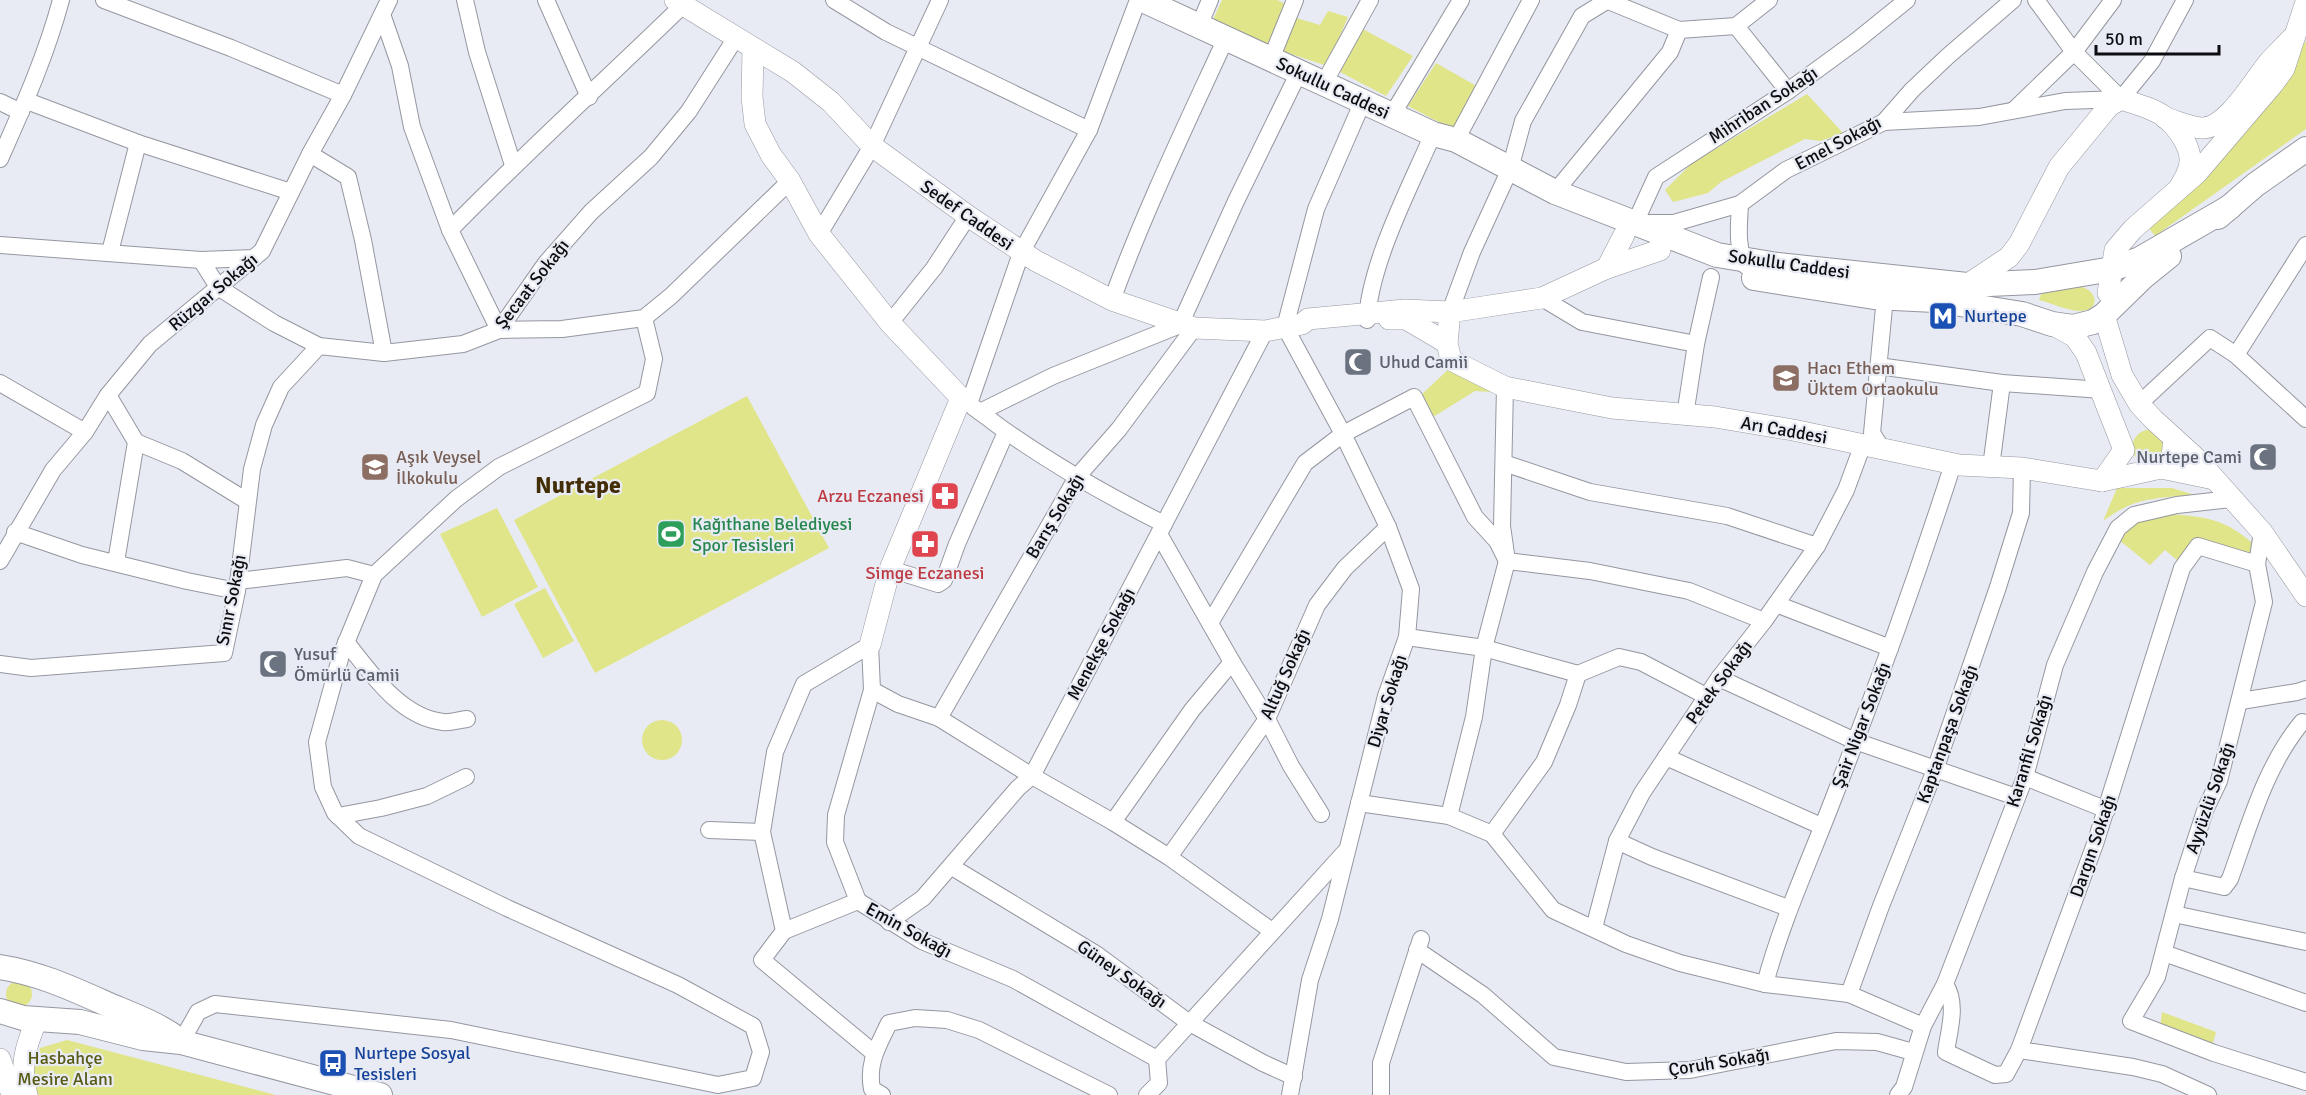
<svg xmlns="http://www.w3.org/2000/svg" width="2306" height="1095" font-family="Signika,sans-serif">
<style>
.green{fill:#e0e589}
.lines{fill:none;stroke-linecap:round;stroke-linejoin:round}
.minor-casing{stroke:#9597a0;stroke-width:18}
.tertiary-casing{stroke:#9597a0;stroke-width:22}
.secondary-casing{stroke:#9597a0;stroke-width:26}
.minor{stroke:#fff;stroke-width:16}
.tertiary{stroke:#fff;stroke-width:21}
.secondary{stroke:#fff;stroke-width:24}
.labels{text-anchor:middle;dominant-baseline:central;stroke-width:4.5;stroke-linejoin:round;paint-order:stroke}
.street-label{font-size:18px;fill:#0c0d10;stroke:#e8ebf4}
.transit-label{font-size:18px;fill:#164399;stroke:#e8ebf4;text-anchor:start}
.worship-label{font-size:18px;fill:#5b616d;stroke:#e8ebf4;text-anchor:start}
.education-label{font-size:18px;fill:#785e54;stroke:#e8ebf4;text-anchor:start}
.health-label{font-size:18px;fill:#be3a42;stroke:#e8ebf4;text-anchor:end}
.leisure-label{font-size:18px;fill:#27864d;stroke:#e8ebf4;text-anchor:start}
.park-label{font-size:18px;fill:#585a15;stroke:#e8ebf4}
.district-label{font-size:24px;font-weight:bold;fill:#422d06;stroke:#e8ebf4}
</style>
<rect width="100%" height="100%" fill="#e8ebf4"/>
<g class="green">
<path d="M1222 0H1277L1286 4 1267 49 1212 22Z"/>
<path d="M1328 11 1348 17 1327 66 1279 50 1293 17 1320 25Z"/>
<path d="M1361 28 1413 56 1386 96 1340 72Z"/>
<path d="M2306 41V129L2155 236 2145 223 2208 172Z"/>
<path d="M1436 63 1480 88 1456 131 1408 106Z"/>
<path d="M1807 94 1843 133 1821 141 1805 139 1721 182 1708 193 1673 202 1665 190 1692 163Z"/>
<path d="M2079 286C2098 290 2101 310 2081 311 2068 311 2051 303 2039 300L2043 289Z"/>
<path d="M1453 365 1492 392 1475 391 1433 417 1420 396Z"/>
<path d="M747 396 829 548 595 673 514 520Z"/>
<path d="M2146 430H2152L2165 440 2164 456 2144 464C2128 456 2128 436 2146 430Z"/>
<path d="M2117 488H2172L2195 495C2156 498 2135 497 2103 521Z"/>
<path d="M497 508 538 587 482 617 440 534Z"/>
<path d="M2170 514C2210 517 2227 520 2257 547L2252 559 2202 540 2177 560 2165 550 2150 565 2119 540C2130 520 2150 517 2170 514Z"/>
<path d="M545 588 574 641 543 658 514 604Z"/>
<circle cx="662" cy="740" r="20"/>
<circle cx="19" cy="994" r="13"/>
<path d="M2162 1012 2216 1032 2211 1050 2160 1027Z"/>
<path d="M67 1040 276 1095H36L31 1073 40 1048Z"/>
</g>
<g class="lines">
<g class="minor-casing">
<g id="minor">
<path d="M104 0 231 48 343 95"/>
<path d="M465 0 477 52 513 165"/>
<path d="M546 0 589 97"/>
<path d="M834 0 886 32 1089 130"/>
<path d="M1606 0 1679 30 1736 26 1769 0"/>
<path d="M2036 0 2074 52 2121 99"/>
<path d="M383 17 400 66 412 127 450 230 499 330"/>
<path d="M1199 26 1210 0"/>
<path d="M1736 26 1788 91"/>
<path d="M1271 59 1295 0"/>
<path d="M1324 83 1370 0"/>
<path d="M2121 99 2152 61 2185 0"/>
<path d="M27 101 138 143 291 192"/>
<path d="M0 102 21 112"/>
<path d="M2014 110 2074 52 2113 0"/>
<path d="M1392 115 1461 0"/>
<path d="M1884 122 1979 117 2065 101 2121 99"/>
<path d="M1456 140 1531 0"/>
<path d="M310 154 348 177 363 240 384 353"/>
<path d="M0 159C23 107 46 56 61 0"/>
<path d="M1555 192 1670 52 1679 30"/>
<path d="M1740 204 1674 223H1635L1656 177 1788 91 1855 42 1907 0"/>
<path d="M450 230C525 153 606 80 683 5"/>
<path d="M819 234 872 146 940 0"/>
<path d="M0 245 201 260 254 258"/>
<path d="M110 252 138 143"/>
<path d="M201 260 218 287 274 323 319 346 384 353 463 344 499 330 546 263 591 212 651 157 689 111 735 39"/>
<path d="M1746 266C1736 247 1739 225 1740 204L1786 170 1884 122 1912 90 1948 56 2013 0"/>
<path d="M1542 298 1582 322 1696 344"/>
<path d="M1112 300C1145 210 1186 125 1226 38"/>
<path d="M1450 312 1472 252 1510 169 1523 121 1582 16 1608 0"/>
<path d="M1367 320C1370 263 1410 187 1433 134"/>
<path d="M890 323 934 268 968 216"/>
<path d="M499 330 562 329 644 318 671 296 790 181"/>
<path d="M2236 355 2306 245"/>
<path d="M1878 366 2002 383 2102 390"/>
<path d="M0 383 85 432"/>
<path d="M108 395 136 442 116 562"/>
<path d="M969 404 1021 253 1089 130 1138 0"/>
<path d="M2139 404 2210 338 2236 355 2306 419"/>
<path d="M973 407C985 415 995 424 1007 432 1057 467 1110 497 1164 524"/>
<path d="M1686 409 1696 344 1711 277"/>
<path d="M980 412 1053 376 1180 325 1236 201 1299 72"/>
<path d="M136 442 182 461 247 501"/>
<path d="M1882 449 1872 433 1885 297"/>
<path d="M1504 463 1590 492 1727 516 1817 546"/>
<path d="M1991 467 2002 383"/>
<path d="M15 532 82 555 187 581 237 591"/>
<path d="M2262 532 2257 564 2264 602 2219 781 2206 808 2183 878 2157 977 2131 1021 2214 1053 2306 1082"/>
<path d="M1159 534 1232 662 1267 719 1291 766 1321 814"/>
<path d="M0 561 53 470 85 432 108 395 150 344 262 251 310 154 343 95 389 0"/>
<path d="M890 569 938 584 944 580 957 544 1006 432"/>
<path d="M238 581 347 568 374 575"/>
<path d="M1776 604 1890 648"/>
<path d="M1210 623 1305 463 1343 434 1414 397 1475 517 1497 541 1507 561 1590 571 1689 591 1764 621"/>
<path d="M1407 637 1484 648 1578 674"/>
<path d="M346 642C371 673 400 717 443 722 450 723 459 720 467 719"/>
<path d="M0 664 31 668 224 653 237 591 252 469 264 425 281 387 319 346"/>
<path d="M1578 674 1619 657 1641 662 1706 696"/>
<path d="M1719 678 1855 741 2016 797"/>
<path d="M872 690 836 815 835 842 858 901 922 941 1013 979 1157 1059"/>
<path d="M2241 701 2297 692 2306 689"/>
<path d="M939 718 1077 477 1119 429 1194 328"/>
<path d="M1666 757 1821 826"/>
<path d="M2025 777 2107 810"/>
<path d="M1359 803 1449 816 1492 834"/>
<path d="M338 816 381 808 427 796 466 777"/>
<path d="M1449 816 1474 717 1484 648 1507 561 1502 526 1505 387"/>
<path d="M1113 822 1192 710 1232 662"/>
<path d="M709 830 762 832"/>
<path d="M1492 834 1553 910 1626 944 1680 963 1765 984 1849 994 1923 1026"/>
<path d="M1492 834 1544 762 1568 705 1578 674"/>
<path d="M1617 841 1652 857 1788 908"/>
<path d="M1169 857 1267 719 1317 605 1345 568 1388 527"/>
<path d="M952 867 1096 954 1188 1022 1263 1063 1294 1077"/>
<path d="M2183 878 2224 887 2230 879C2250 824 2265 767 2302 722"/>
<path d="M2174 914 2306 942"/>
<path d="M889 922 923 898 1018 788 1032 776 1265 331"/>
<path d="M1594 928 1617 841 1642 793 1719 678 1764 621 1817 546 1846 490 1863 444"/>
<path d="M784 931 858 901"/>
<path d="M1417 950 1483 995 1554 1057 1626 1072 1690 1070 1836 1041 1877 1042 1913 1052"/>
<path d="M2164 953 2306 1003"/>
<path d="M1765 984C1782 920 1810 860 1834 797 1877 687 1917 576 1953 464"/>
<path d="M1945 984C1958 1004 1949 1030 1946 1052L1995 1075 2006 1074 2019 1050 2095 844 2182 568 2198 546 2257 564"/>
<path d="M1849 994 1881 906 1935 770 1998 587 2021 513 2022 468"/>
<path d="M181 1042 198 1012 215 1004 451 1030 718 1085 753 1078 761 1052 753 1026 678 985 507 908 359 836 335 813 323 787 317 742 341 655 374 575 456 499 499 467 647 393 654 359 644 318"/>
<path d="M2019 1050 2133 1067 2162 1074 2208 1095"/>
<path d="M874 1053 762 960 784 931 762 832 775 752 804 684 870 645 872 690 898 704 939 718 1032 776 1113 822 1169 857 1272 931"/>
<path d="M882 1095 872 1089C867 1063 878 1046 889 1023L915 1018 947 1020 979 1030 1109 1095"/>
<path d="M1147 1095 1159 1083 1157 1059 1345 852"/>
<path d="M1290 1095 1310 980 1330 919 1386 696 1407 637 1411 589 1388 527 1343 434 1285 327 1316 209 1363 101"/>
<path d="M1381 1095V1063L1421 939"/>
<path d="M1898 1095 1904 1087 1923 1026 1945 984 2025 777 2055 665 2095 572 2118 528 2134 515 2177 505 2231 499"/>
</g>
</g>
<g class="tertiary-casing">
<g id="tertiary">
<path d="M675 0 793 72 831 102 872 146 968 216 1036 261 1112 300 1194 328 1265 331 1302 324 1308 319 1405 310 1450 312 1542 298 1607 268 1660 250"/>
<path d="M753 49 752 97 755 124 771 155 790 181 819 234 890 323 961 398 890 569 870 645"/>
<path d="M2165 118C2176 121 2189 127 2201 128 2226 130 2254 80 2269 62 2276 54 2284 47 2291 39"/>
<path d="M1607 268 1624 235"/>
<path d="M1967 285 2009 257 2019 244 2059 167 2109 106 2121 99C2136 104 2153 108 2165 117 2176 126 2191 146 2190 161 2190 171 2184 179 2180 187"/>
<path d="M2108 293 2115 250 2133 229 2197 173 2273 84 2284 69 2306 2"/>
<path d="M1450 312 1447 343 1451 360 1505 387 1612 408 1715 417 1793 430 1959 465 2022 468 2102 481 2161 468 2172 457 2174 438"/>
<path d="M2104 315 2122 375 2139 404 2154 420 2197 459 2262 532 2306 596"/>
<path d="M1389 319H1406L1447 343"/>
<path d="M2052 324 2075 337 2086 353 2124 450 2102 481"/>
<path d="M2161 468 2214 479"/>
<path d="M0 1059 12 1095"/>
<path d="M27 1095C19 1067 26 1045 37 1019"/>
</g>
</g>
<g class="secondary-casing">
<g id="secondary">
<path d="M1143 0 1433 134 1456 140 1555 192 1717 255 1778 265 1967 285 2035 282 2112 269 2140 259 2230 207"/>
<path d="M2218 217 2255 185 2306 149"/>
<path d="M1754 278 1874 297 1935 300 2022 314 2052 324 2073 327 2093 322 2104 315 2143 277 2169 256"/>
<path d="M0 967C39 973 73 989 109 1005 133 1015 158 1024 179 1040"/>
<path d="M0 1011 23 1018 80 1022 143 1038 181 1042 380 1095"/>
</g>
</g>
<use href="#minor" class="minor"/>
<use href="#tertiary" class="tertiary"/>
<use href="#secondary" class="secondary"/>
</g>
<defs>
<g id="metro-square" transform="scale(1.5)"><rect x="-9" y="-9" width="18" height="18" rx="4" fill="#1a4fb4" stroke="#e8ebf4"/><path d="M-5.5 5V-5H-3L0 0L3-5H5.5V5H3V-.5L0 4L-3-.5V5Z" fill="#fff"/></g>
<g id="mosque-square" transform="scale(1.5)"><rect x="-9" y="-9" width="18" height="18" rx="4" fill="#6b7280" stroke="#e8ebf4"/><path d="M3.5-4.9A6 6 0 1 0 3.5 4.9A5 5 0 1 1 3.5-4.9Z" fill="#fff"/></g>
<g id="school-square" transform="scale(1.5)"><rect x="-9" y="-9" width="18" height="18" rx="4" fill="#8d6e63" stroke="#e8ebf4"/><path d="M0-5L7-2L0 1L-7-2ZM-4 1L0 2.5L4 1V4Q0 6-4 4Z" fill="#fff"/></g>
<g id="pharmacy-square" transform="scale(1.5)"><rect x="-9" y="-9" width="18" height="18" rx="4" fill="#e0444e" stroke="#e8ebf4"/><path d="M-2-6h4v4h4v4h-4v4h-4v-4h-4v-4h4Z" fill="#fff"/></g>
<g id="stadium-square" transform="scale(1.5)"><rect x="-9" y="-9" width="18" height="18" rx="4" fill="#2e9e5b" stroke="#e8ebf4"/><path d="M0-5a6.5 5 0 1 0 0 10a6.5 5 0 1 0 0-10ZM-3.5-1.8h7v3.6h-7Z" fill="#fff"/></g>
<g id="bus-square" transform="scale(1.5)"><rect x="-9" y="-9" width="18" height="18" rx="4" fill="#1a4fb4" stroke="#e8ebf4"/><path d="M-5-6H5V4H4V6H2V4H-2V6H-4V4H-5ZM-3.5-4V0h7V-4ZM-3.5 1.2v1.5H-2V1.2ZM2 1.2v1.5H3.5V1.2Z" fill="#fff"/></g>
</defs>
<g fill-rule="evenodd">
<use href="#metro-square" x="1943" y="316"/>
<use href="#mosque-square" x="1358" y="362"/>
<use href="#school-square" x="1786" y="378"/>
<use href="#mosque-square" x="2263" y="457"/>
<use href="#school-square" x="375" y="467"/>
<use href="#pharmacy-square" x="945" y="496"/>
<use href="#stadium-square" x="671" y="534"/>
<use href="#pharmacy-square" x="925" y="544"/>
<use href="#mosque-square" x="273" y="664"/>
<use href="#bus-square" x="333" y="1063"/>
</g>
<g class="labels">
<g class="street-label">
<text transform="translate(1333 88) rotate(25)">Sokullu Caddesi</text>
<text transform="translate(1763 105) rotate(-33)">Mihriban Sokağı</text>
<text transform="translate(1838 143) rotate(-28)">Emel Sokağı</text>
<text transform="translate(967 215) rotate(35)">Sedef Caddesi</text>
<text transform="translate(1789 264) rotate(8)">Sokullu Caddesi</text>
<text transform="translate(532 284) rotate(-52)">Şecaat Sokağı</text>
<text transform="translate(213 292) rotate(-40)">Rüzgar Sokağı</text>
<text transform="translate(1784 430) rotate(10)">Arı Caddesi</text>
<text transform="translate(1055 516) rotate(-59)">Barış Sokağı</text>
<text transform="translate(231 600) rotate(-79)">Sınır Sokağı</text>
<text transform="translate(1101 644) rotate(-62)">Menekşe Sokağı</text>
<text transform="translate(1285 674) rotate(-66)">Altuğ Sokağı</text>
<text transform="translate(1719 682) rotate(-54)">Petek Sokağı</text>
<text transform="translate(1387 701) rotate(-73)">Diyar Sokağı</text>
<text transform="translate(1861 725) rotate(-69)">Şair Nigar Sokağı</text>
<text transform="translate(1947 734) rotate(-70)">Kaptanpaşa Sokağı</text>
<text transform="translate(2029 751) rotate(-73)">Karanfil Sokağı</text>
<text transform="translate(2210 798) rotate(-71)">Ayyüzlü Sokağı</text>
<text transform="translate(2093 846) rotate(-71)">Dargın Sokağı</text>
<text transform="translate(909 930) rotate(29)">Emin Sokağı</text>
<text transform="translate(1122 974) rotate(35)">Güney Sokağı</text>
<text transform="translate(1719 1062) rotate(-9)">Çoruh Sokağı</text>
</g>
<g class="transit-label">
<text x="1964" y="316">Nurtepe</text>
<text x="354" y="1053">Nurtepe Sosyal<tspan x="354" dy="21">Tesisleri</tspan></text>
</g>
<g class="worship-label">
<text x="1379" y="362">Uhud Camii</text>
<text x="2242" y="457" text-anchor="end">Nurtepe Cami</text>
<text x="294" y="654">Yusuf<tspan x="294" dy="21">Ömürlü Camii</tspan></text>
</g>
<g class="education-label">
<text x="1807" y="368">Hacı Ethem<tspan x="1807" dy="21">Üktem Ortaokulu</tspan></text>
<text x="396" y="457">Aşık Veysel<tspan x="396" dy="21">İlkokulu</tspan></text>
</g>
<g class="health-label">
<text x="924" y="496">Arzu Eczanesi</text>
<text x="925" y="573" text-anchor="middle">Simge Eczanesi</text>
</g>
<g class="leisure-label">
<text x="692" y="524">Kağıthane Belediyesi<tspan x="692" dy="21">Spor Tesisleri</tspan></text>
</g>
<g class="park-label">
<text x="65" y="1058">Hasbahçe<tspan x="65" dy="21">Mesire Alanı</tspan></text>
</g>
<g class="district-label">
<text x="578" y="485">Nurtepe</text>
</g>
</g>
<path d="M2096 45v9h123v-9" fill="none" stroke="#0c0d10" stroke-width="3"/>
<text x="2105" y="45" font-size="18" fill="#0c0d10" stroke="#e8ebf4" stroke-width="4.5" paint-order="stroke">50 m</text>
</svg>
